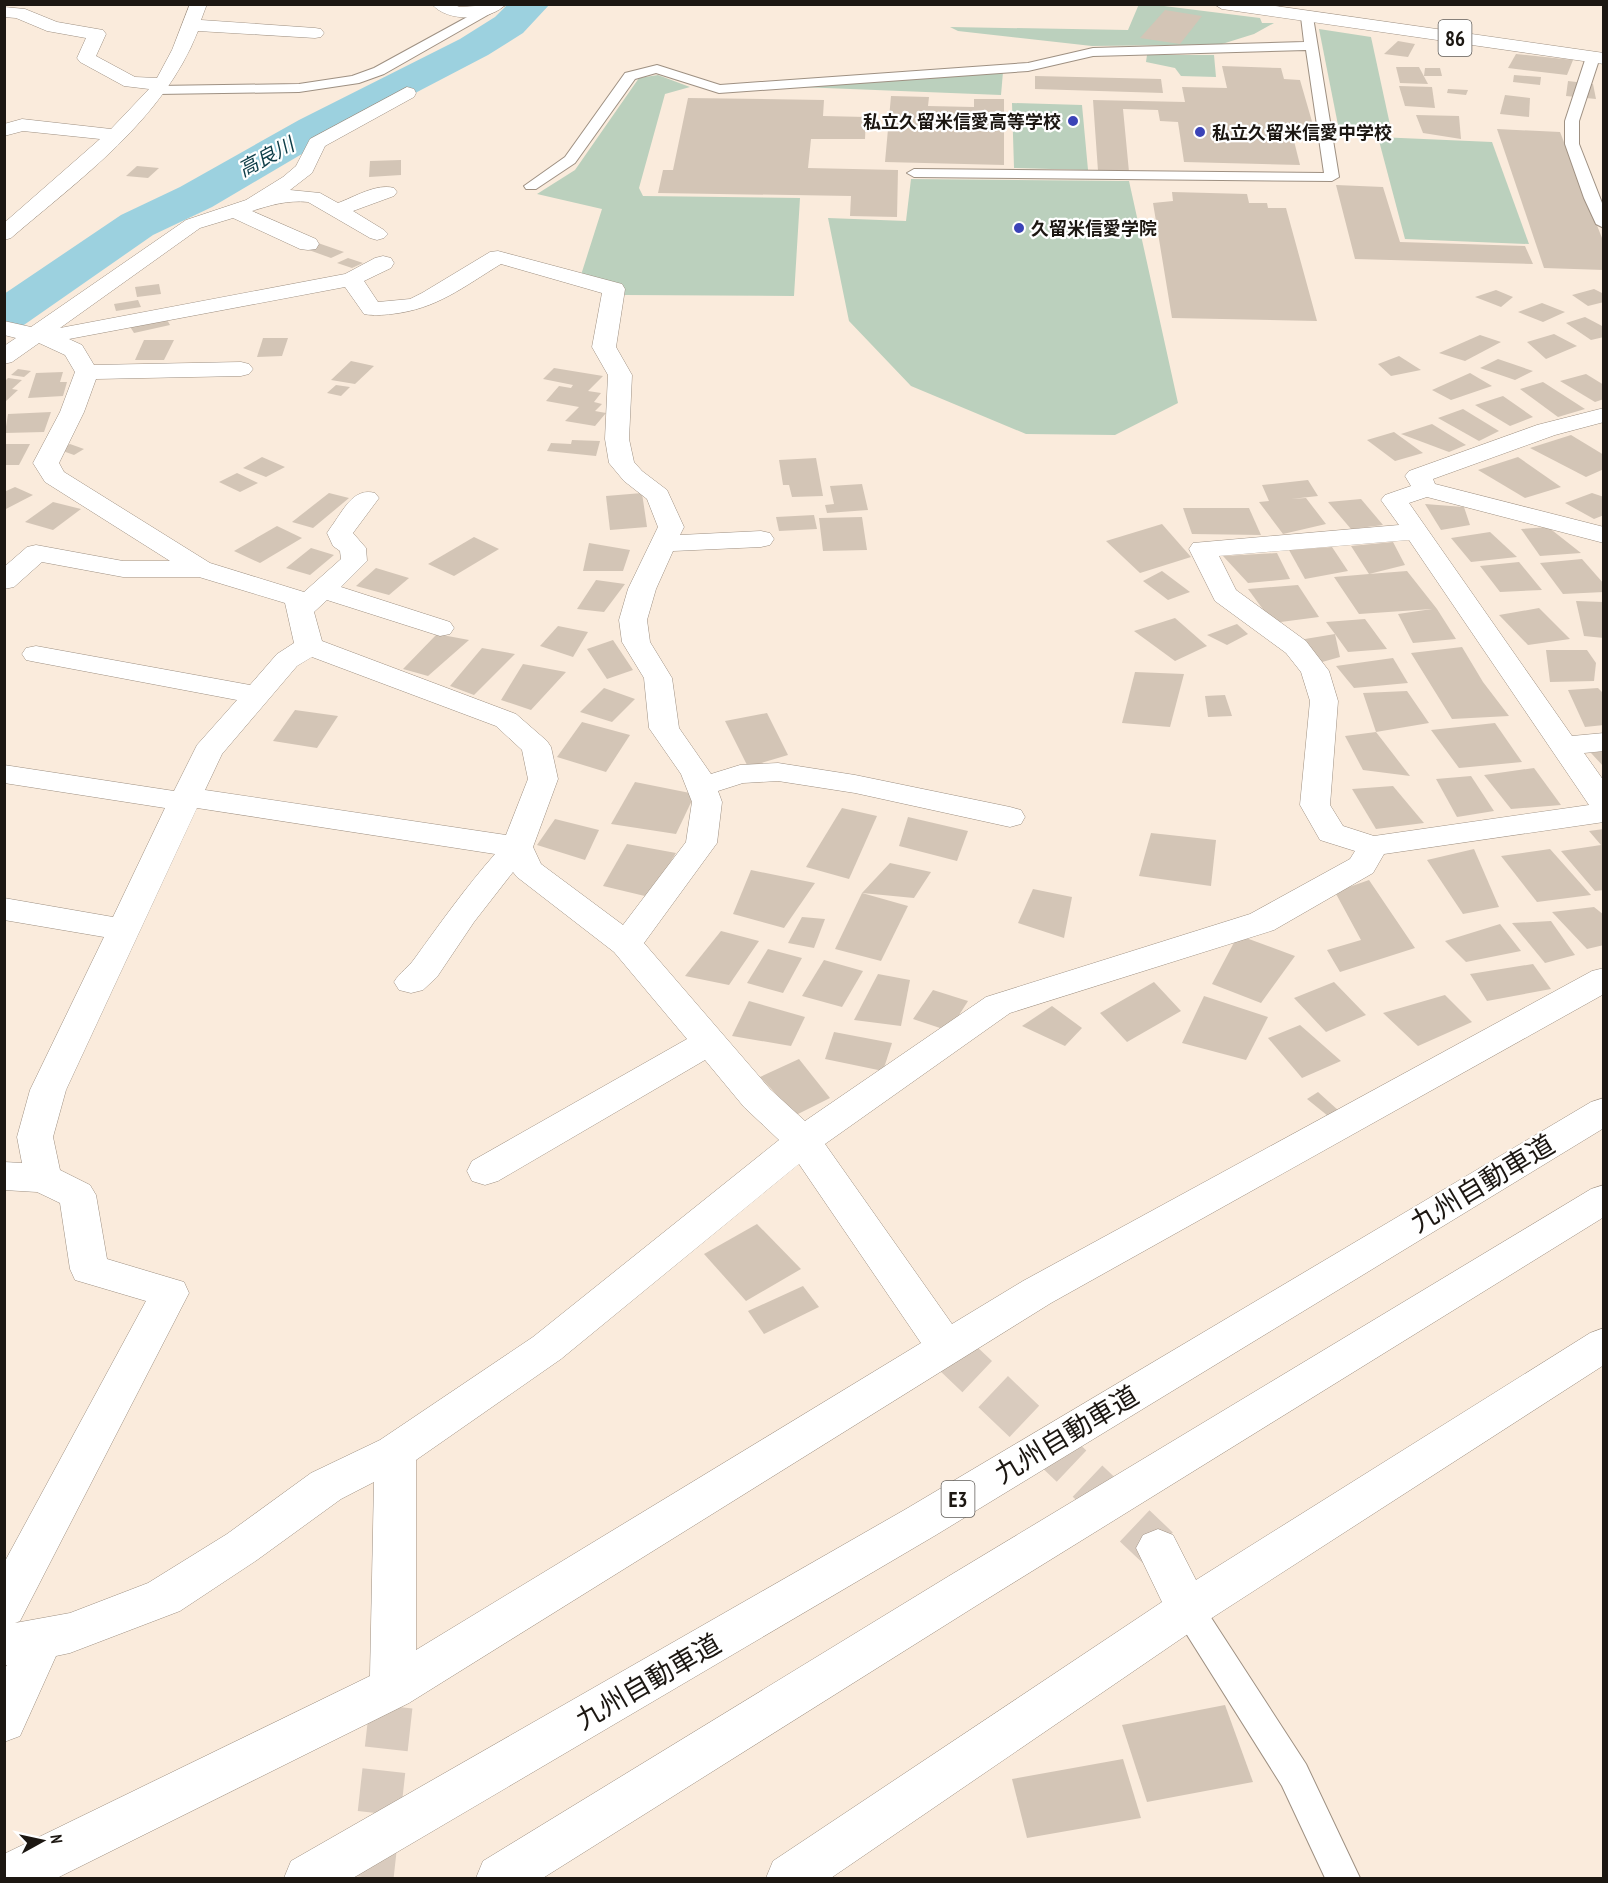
<svg xmlns="http://www.w3.org/2000/svg" width="1608" height="1883" font-family="'PT Sans Narrow','Noto Sans JP',sans-serif">
<style>
.green{fill:#bbd0bd}
.lines{fill:none;stroke-linecap:round;stroke-linejoin:round}
.river{fill:#9cd1df;fill-rule:evenodd}
.building{fill:#d3c5b6}
.street-tunnel{stroke:#d9cbbe;stroke-width:43;stroke-dasharray:43 22;stroke-linecap:butt}
.lane-casing{stroke:#9e9082;stroke-width:2}
.street-casing{stroke:#9e9082;stroke-width:1}
.primary-casing{stroke:#9e9082;stroke-width:1}
.highway-casing{stroke:#9e9082;stroke-width:1}
.lane{fill:#fff;fill-rule:evenodd}
.street{fill:#fff;fill-rule:evenodd}
.primary{fill:#fff;fill-rule:evenodd}
.highway{fill:#fff;fill-rule:evenodd}
.poi-dot{fill:#3b43b7;stroke:#fff;stroke-width:2}
.labels{text-anchor:middle;dominant-baseline:central;stroke-width:4.5;stroke-linejoin:round;paint-order:stroke}
.far-poi-label{font-size:18px;font-weight:bold;fill:#1c1712;stroke:#fff;text-anchor:start}
.far-water-label{font-size:20px;font-style:italic;fill:#0d3d48;stroke:#fff}
.shield{fill:#fff;stroke:#605d59;stroke-width:1.5}
.shield-label{font-size:21px;font-weight:bold;fill:#1c1712}
.near-street-label{font-size:27px;fill:#1c1712;stroke:#fff}
</style>
<rect width="100%" height="100%" fill="#faebdc"/>
<g class="green">
<path d="M1139 4 1156 5 1260 18 1262 23H1274L1254 34 1222 44 1183 45 1092 46 958 31 950 27 1128 30Z"/>
<path d="M1319 29 1371 37 1392 134 1339 130Z"/>
<path d="M1147 55H1214L1216 77 1181 76 1175 68 1146 62Z"/>
<path d="M1003 72 1001 95 800 87Z"/>
<path d="M658 75 690 87 665 94 639 188 643 196 800 198 794 296 625 295 581 275 602 209 537 194 575 170 639 78Z"/>
<path d="M1012 103 1082 105 1088 170 1014 168Z"/>
<path d="M1378 137 1492 142 1529 244 1405 239Z"/>
<path d="M911 179 1129 181 1178 403 1115 435 1026 434 911 386 849 321 828 218 906 221Z"/>
</g>
<g class="lines">
<path class="river" d="M508 4H550L523 33 488 55 329 138 212 207 153 235 21 327 4 332V294L121 215 180 187 299 120 460 39 495 17Z"/>
</g>
<g class="building">
<path d="M1165 10 1202 16 1180 44 1140 38Z"/>
<path d="M1398 41 1415 44 1408 57 1384 54Z"/>
<path d="M1516 54 1573 60 1567 75 1508 68Z"/>
<path d="M1222 66 1281 68 1284 79 1300 80 1313 125H1290L1300 165 1184 162 1178 122 1160 121 1158 110 1123 109 1129 172 1098 171 1093 100 1185 102 1182 87 1227 88Z"/>
<path d="M1396 67H1419L1428 84 1400 83Z"/>
<path d="M1425 68H1440L1442 76H1424Z"/>
<path d="M1514 75 1541 77 1540 85 1513 82Z"/>
<path d="M1035 76 1161 79 1163 93 1035 89Z"/>
<path d="M1568 81 1593 84 1596 99 1566 96Z"/>
<path d="M1399 86 1432 87 1435 108 1405 106Z"/>
<path d="M1448 89 1468 90 1466 95 1447 93Z"/>
<path d="M1505 95 1530 98 1529 117 1500 114Z"/>
<path d="M891 96 929 97 928 106 974 107V99H1004V165L885 162Z"/>
<path d="M688 98 824 100 823 116 866 117 865 139H811L808 168 898 170 897 217 850 216 851 196 658 193 663 170H673Z"/>
<path d="M1416 115 1459 116 1461 139 1423 133Z"/>
<path d="M1497 129 1560 132 1604 243V270L1544 268Z"/>
<path d="M401 160V175L369 177 370 161Z"/>
<path d="M137 166 159 168 148 178 126 176Z"/>
<path d="M1336 185 1383 187 1400 242 1525 246 1533 264 1355 259Z"/>
<path d="M1172 192 1247 194 1249 203H1267L1268 208H1286L1317 321 1172 318 1153 203 1173 201Z"/>
<path d="M318 243 344 252 331 258 306 249Z"/>
<path d="M348 258 363 263 352 268 337 263Z"/>
<path d="M159 284 161 294 137 297 135 287Z"/>
<path d="M1594 289 1604 294V302L1588 306 1572 295Z"/>
<path d="M1496 290 1513 297 1501 307 1475 297Z"/>
<path d="M138 300 141 307 116 311 114 304Z"/>
<path d="M1542 303 1565 312 1543 322 1518 312Z"/>
<path d="M1585 317 1604 327V337L1591 340 1566 323Z"/>
<path d="M166 318 170 325 134 333 129 325Z"/>
<path d="M1554 334 1577 346 1546 359 1527 342Z"/>
<path d="M1480 335 1501 342 1465 361 1439 353Z"/>
<path d="M263 338H288L282 356 257 357Z"/>
<path d="M144 340H174L164 360H135Z"/>
<path d="M1399 356 1421 370 1391 376 1378 364Z"/>
<path d="M1498 359 1533 371 1515 380 1480 368Z"/>
<path d="M351 361 374 366 355 384 331 380Z"/>
<path d="M554 368 603 376 588 391 601 393 594 402 602 404 595 411 606 413 595 426 565 421 579 407 546 401 559 386 571 388 573 385 543 379Z"/>
<path d="M18 369 31 371 24 377 11 375Z"/>
<path d="M63 372 60 382H67L63 396 28 398 36 373Z"/>
<path d="M1470 373 1492 386 1451 400 1432 390Z"/>
<path d="M1586 374 1604 385V399L1595 402 1560 381Z"/>
<path d="M8 378 22 380 12 389 18 390 5 402V381Z"/>
<path d="M1543 382 1585 409 1558 417 1520 389Z"/>
<path d="M336 385 350 387 341 396 327 393Z"/>
<path d="M1503 396 1533 417 1510 426 1475 405Z"/>
<path d="M1463 409 1499 431 1479 441 1438 418Z"/>
<path d="M51 412 44 432 5 433 8 414Z"/>
<path d="M1432 424 1466 445 1449 452 1401 434Z"/>
<path d="M1394 432 1423 453 1395 461 1367 440Z"/>
<path d="M1571 435 1604 455V469L1586 477 1530 448Z"/>
<path d="M572 440 600 441 596 456 547 451 551 443 571 444Z"/>
<path d="M4 444H30L19 465H4Z"/>
<path d="M70 444 84 449 74 455 60 450Z"/>
<path d="M262 457 285 467 266 477 243 468Z"/>
<path d="M1518 457 1561 487 1525 498 1478 470Z"/>
<path d="M816 458 823 496 792 497 789 485H783L779 460Z"/>
<path d="M237 473 258 483 240 492 219 482Z"/>
<path d="M1308 480 1318 496 1291 499 1306 498 1326 524 1283 534 1259 502 1269 501 1262 485Z"/>
<path d="M862 484 868 510 827 513 825 505 834 504 830 486Z"/>
<path d="M15 487 33 495 4 510V492Z"/>
<path d="M329 493 349 498 313 528 292 522Z"/>
<path d="M642 493 647 527 610 530 606 496Z"/>
<path d="M1592 493 1604 497V515L1594 519 1565 503Z"/>
<path d="M1361 499 1383 525 1351 529 1328 502Z"/>
<path d="M53 502 81 509 53 530 25 522Z"/>
<path d="M1425 504 1464 507 1470 525 1441 530Z"/>
<path d="M1183 508H1249L1261 535 1192 534Z"/>
<path d="M814 515 817 529 779 531 776 517Z"/>
<path d="M862 517 867 550 823 551 819 518Z"/>
<path d="M1162 524 1191 557 1140 573 1106 541Z"/>
<path d="M277 526 302 538 260 563 234 551Z"/>
<path d="M1548 527 1581 553 1540 556 1521 529Z"/>
<path d="M1490 532 1517 557 1471 562 1451 538Z"/>
<path d="M474 537 499 549 454 576 428 564Z"/>
<path d="M1393 542 1405 565 1369 574 1407 571 1437 609 1456 639 1413 643 1398 614 1432 609 1359 614 1334 577 1369 574 1351 546Z"/>
<path d="M589 543 630 550 623 571H583Z"/>
<path d="M1332 547 1348 571 1305 579 1289 550Z"/>
<path d="M311 548 334 555 310 575 286 568Z"/>
<path d="M1277 553 1290 579 1248 583 1223 556Z"/>
<path d="M1582 559 1604 584V592L1563 594 1540 563Z"/>
<path d="M1519 562 1542 590 1500 592 1480 566Z"/>
<path d="M376 568 409 578 389 595 356 586Z"/>
<path d="M1162 571 1190 592 1168 600 1143 581Z"/>
<path d="M596 580 625 584 604 612 577 609Z"/>
<path d="M1298 585 1319 617 1273 623 1248 589Z"/>
<path d="M1576 601 1604 602V638L1584 636Z"/>
<path d="M1539 608 1570 639 1528 645 1499 615Z"/>
<path d="M1175 618 1207 646 1175 661 1134 631Z"/>
<path d="M1365 619 1387 649 1348 652 1335 634 1340 657 1315 664 1299 640 1335 634 1326 622Z"/>
<path d="M1237 624 1248 634 1227 645 1207 635Z"/>
<path d="M558 626 588 632 573 657 540 646Z"/>
<path d="M437 634 469 640 428 676 403 669Z"/>
<path d="M613 640 633 670 607 679 587 649Z"/>
<path d="M1462 647 1483 682 1509 716 1452 719 1411 653Z"/>
<path d="M482 648 515 654 474 695 450 686Z"/>
<path d="M1546 650H1587L1596 663 1594 681 1550 682Z"/>
<path d="M1393 658 1408 683 1354 688 1336 666Z"/>
<path d="M523 664 566 672 531 710 501 700Z"/>
<path d="M1135 672 1184 674 1170 727 1122 723Z"/>
<path d="M604 688 635 699 612 722 580 712Z"/>
<path d="M1598 688 1604 694V725L1585 727 1568 690Z"/>
<path d="M1407 691 1429 723 1376 732 1363 693Z"/>
<path d="M1225 695 1232 716 1208 717 1205 696Z"/>
<path d="M295 710 338 716 317 748 273 741Z"/>
<path d="M767 713 788 755 748 767 725 721Z"/>
<path d="M582 722 630 735 606 772 557 757Z"/>
<path d="M1495 723 1522 762 1459 768 1431 730Z"/>
<path d="M1376 732 1410 776 1363 770 1345 736Z"/>
<path d="M1604 751V767L1591 753Z"/>
<path d="M1534 768 1561 805 1511 809 1484 775Z"/>
<path d="M1471 776 1494 811 1457 817 1436 779Z"/>
<path d="M635 782 695 794 676 834 611 824Z"/>
<path d="M1393 786 1424 823 1376 829 1352 789Z"/>
<path d="M842 808 877 816 849 879 806 867Z"/>
<path d="M908 817 968 831 957 861 899 846Z"/>
<path d="M555 819 599 830 585 860 537 845Z"/>
<path d="M1604 829V890L1595 891 1561 851 1601 845 1589 831Z"/>
<path d="M1151 833 1216 840 1211 886 1139 876Z"/>
<path d="M627 844 676 853 649 897 603 886Z"/>
<path d="M1474 849 1499 907 1463 914 1427 860Z"/>
<path d="M1550 849 1591 895 1537 902 1501 856Z"/>
<path d="M890 863 931 872 914 898 862 893Z"/>
<path d="M751 870 815 883 784 928 733 914Z"/>
<path d="M1369 880 1415 948 1340 972 1327 950 1361 940 1335 892Z"/>
<path d="M1033 889 1072 897 1064 938 1018 923Z"/>
<path d="M862 893 908 906 881 961 835 949Z"/>
<path d="M1594 907 1604 915V945L1587 949 1552 912Z"/>
<path d="M802 917 825 919 814 948 788 943Z"/>
<path d="M1551 921 1575 955 1545 963 1512 923Z"/>
<path d="M1500 924 1521 951 1466 962 1445 941Z"/>
<path d="M721 931 759 941 729 985 685 976Z"/>
<path d="M1238 935 1295 956 1261 1003 1212 984Z"/>
<path d="M768 949 802 958 783 993 747 983Z"/>
<path d="M824 960 863 971 842 1007 802 996Z"/>
<path d="M1533 964 1551 989 1487 1001 1470 974Z"/>
<path d="M878 974 910 980 901 1026 854 1020Z"/>
<path d="M1154 982 1181 1011 1127 1042 1100 1013Z"/>
<path d="M1334 982 1366 1015 1326 1032 1294 998Z"/>
<path d="M933 990 968 1001 949 1031 913 1019Z"/>
<path d="M1445 995 1472 1022 1418 1046 1383 1013Z"/>
<path d="M1204 996 1268 1017 1246 1060 1182 1043Z"/>
<path d="M749 1001 805 1017 791 1046 732 1036Z"/>
<path d="M1052 1006 1082 1028 1065 1046 1022 1026Z"/>
<path d="M1300 1025 1341 1061 1302 1078 1268 1038Z"/>
<path d="M834 1032 892 1043 883 1071 825 1059Z"/>
<path d="M799 1059 830 1098 796 1115 760 1077Z"/>
<path d="M1318 1092 1339 1111 1328 1116 1307 1099Z"/>
<path d="M757 1224 801 1269 746 1301 704 1254Z"/>
<path d="M803 1286 819 1307 764 1334 748 1311Z"/>
<path d="M1225 1705 1253 1782 1147 1802 1122 1725Z"/>
<path d="M1123 1759 1141 1818 1027 1838 1012 1779Z"/>
</g>
<g class="lines">
<g class="street-tunnel">
<path d="M946 1347 1158 1548"/>
<path d="M372 1878 393 1688"/>
</g>
<g class="lane-casing">
<g id="lane">
<path d="M491 4H507L384 74 359 83 299 92 157 94 150 90 157 86 299 84 352 76 374 68Z"/>
<path d="M1307 13 1313 17 1339 177 1332 181 914 177 907 173 914 169 1324 173 1306 50 1093 56 1028 71 719 93 656 73 635 79 575 163 536 189H526L524 186 565 157 625 73 657 65 720 85 1028 63 1093 48 1304 42 1301 17Z"/>
<path d="M1593 53 1600 57 1579 121V144L1604 208V228L1596 224 1584 198 1565 144V121L1586 57Z"/>
<path d="M1188 1595 1199 1599 1306 1764 1360 1878H1325L1282 1786 1177 1619 1172 1609 1177 1599Z"/>
</g>
</g>
<g class="street-casing">
<g id="street">
<path d="M190 4H207L201 20 315 28 321 29 324 33 321 37 315 38 198 31C163 120 81 178 11 238L4 240V223L100 139 23 131 4 136V124L22 119 111 129 149 89 124 86 80 62 77 58 86 38 47 31 16 18 4 17V7L25 9 57 22 103 30 106 34 96 56 135 77 157 78 172 50Z"/>
<path d="M432 4H451L460 7 506 4C492 21 446 23 432 4Z"/>
<path d="M407 87 414 89 416 93 414 97 325 146 312 173 290 190 320 193 338 203C354 197 377 183 394 188L397 192 394 196 353 211 384 230 388 234 384 238 377 240 370 238 308 202C287 200 271 205 252 211L316 239 319 244 316 249 308 250 300 249 233 218 200 228 60 328 345 274 375 258 383 256 391 258 394 263 391 268 364 281 378 302 410 299 422 293 490 252 498 251 622 284 625 289 616 347 632 375 629 439 634 462 642 471 667 490 684 527 680 535 761 531 770 533 774 539 770 545 761 547 673 551 656 589 647 620 650 642 672 678 679 728 711 774 740 765 778 763 855 775 1010 807 1021 810 1025 817 1021 824 1010 827 855 793 778 781 743 783 718 791 722 802 717 843 644 943 770 1089 805 1121 986 997 1250 914 1350 859 1355 851 1320 840 1300 805 1310 701 1301 672 1286 653 1215 601 1189 549 1193 543 1399 525 1381 500 1385 495 1411 486 1405 476 1409 471 1537 425 1604 408V422L1555 435 1433 479 1435 484 1604 527V543L1427 497 1409 503 1572 736 1604 733V751L1584 753 1604 781V822L1384 854 1373 873 1274 930 1010 1013 825 1144 952 1324 1023 1281 1592 971 1604 968V994L1051 1303 409 1703 57 1878H4V1854L370 1676 374 1482 341 1499 257 1560 180 1611 70 1653 56 1656 20 1736 4 1742V1670L7 1665H4V1563L146 1301 75 1280 70 1269 60 1203 37 1192 4 1190V1162L22 1163 17 1137 30 1090 104 937 4 920V898L113 917 165 808 4 783V765L174 791 197 745 237 700 36 662 26 660 22 654 26 648 36 646 250 685 277 654 294 643 285 603 199 577H123L42 562 14 587 4 589V567L27 547 36 545 123 561H170L45 482 33 463 60 412 75 372 65 355 39 343 12 362 4 364V346L16 338 4 335V321L31 327 186 220 246 200 283 177 296 166 310 139ZM501 264 602 293 592 347 608 375 605 439 609 463 624 481 647 499 658 527 628 589 619 620 622 642 644 678 649 728 681 774 692 802 686 842 623 925 541 864 533 847 558 779 551 747 547 741 516 714 322 641 314 612 327 600 440 636 450 634 454 628 450 622 341 587 367 561 366 548 353 533 379 498 375 493C353 487 343 511 331 527L327 533 333 546 340 551 341 559 304 592 210 563 64 472 59 463 84 412 96 379 241 376 249 374 253 369 249 364 241 362 94 365 82 345 69 339 345 287 364 314C374 316 382 315 392 314 437 309 463 287 501 264ZM1409 540 1589 805 1374 836 1343 826 1330 805 1338 701 1329 671 1306 641 1236 590 1219 556ZM312 657 496 726 522 750 528 779 506 835 205 790 222 754 297 666ZM197 808 495 854C466 887 441 922 415 958 409 967 400 972 394 982L399 990 411 993 423 990 437 977 474 922 513 872 517 877 614 952 687 1039 472 1161 467 1171 472 1181 485 1185 498 1181 705 1060 744 1107 779 1140 533 1337 380 1440 311 1473 227 1534 148 1583 70 1613 15 1623 20 1621 189 1293 184 1282 107 1259 96 1195 90 1185 60 1170 53 1137 66 1090ZM799 1164 921 1343 416 1650V1460L561 1359Z"/>
<path d="M1604 1328V1365L1204 1623 831 1878H766L773 1861 1162 1602 1136 1548 1143 1535 1158 1529 1173 1535 1196 1580 1590 1333Z"/>
</g>
</g>
<g class="primary-casing">
<path id="primary" d="M1214 4H1262L1604 53V64L1222 9Z"/>
</g>
<g class="highway-casing">
<g id="highway">
<path d="M1604 1098V1128L936 1535 353 1878H284L291 1861 906 1509 1591 1102Z"/>
<path d="M1604 1185V1217L979 1604 543 1878H476L483 1861 949 1576 1591 1189Z"/>
</g>
</g>
<use href="#lane" class="lane"/>
<use href="#street" class="street"/>
<use href="#primary" class="primary"/>
<use href="#highway" class="highway"/>
</g>
<g class="poi-dot">
<circle cx="1073" cy="121" r="6"/>
<circle cx="1200" cy="132" r="6"/>
<circle cx="1019" cy="228" r="6"/>
</g>
<g class="labels">
<g class="far-poi-label">
<text x="1061" y="121" text-anchor="end">私立久留米信愛高等学校</text>
<text x="1212" y="132">私立久留米信愛中学校</text>
<text x="1031" y="228">久留米信愛学院</text>
</g>
<g class="far-water-label">
<text transform="translate(266 157) rotate(-28)">高良川</text>
</g>
<g class="shield">
<rect x="1438.5" y="20" width="33" height="36" rx="4.5"/>
<rect x="941.5" y="1481" width="33" height="36" rx="4.5"/>
</g>
<g class="shield-label">
<text x="1455" y="38">86</text>
<text x="958" y="1499">E3</text>
</g>
<g class="near-street-label">
<text transform="translate(1482 1183) rotate(-31)">九州自動車道</text>
<text transform="translate(1066 1434) rotate(-31)">九州自動車道</text>
<text transform="translate(648 1681) rotate(-30)">九州自動車道</text>
</g>
</g>
<rect width="1608" height="1883" fill="none" stroke="#1c1712" stroke-width="12"/>
<g transform="translate(42 1841) rotate(82)" stroke="#ffffff" stroke-width="4.5" paint-order="stroke">
<path d="M0-4.5L10 22L0 15L-10 22Z" fill="#1c1712"/>
<text y="-9" font-size="16" font-weight="bold" text-anchor="middle" fill="#1c1712">N</text>
</g>
</svg>
